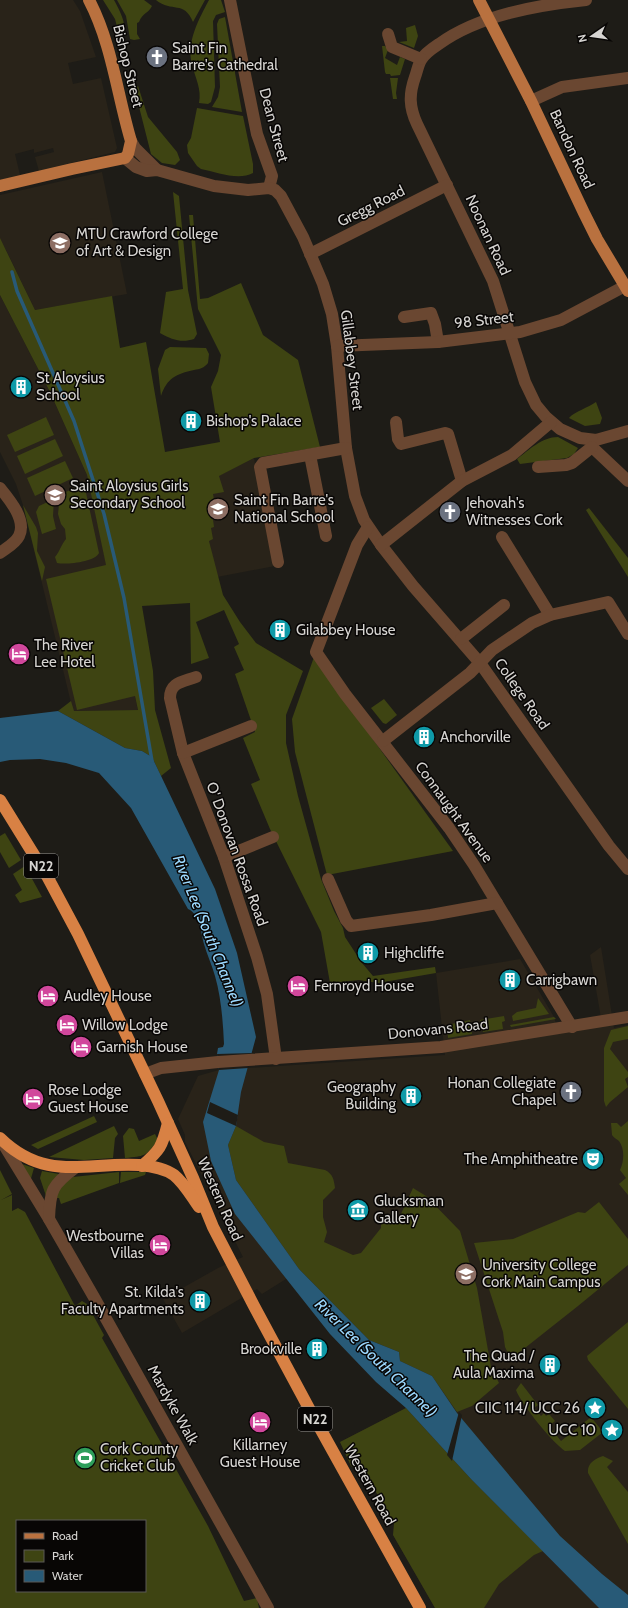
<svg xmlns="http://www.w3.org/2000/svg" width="628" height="1608" font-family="Cabin,sans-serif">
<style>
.built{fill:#292319}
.green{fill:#3e4412;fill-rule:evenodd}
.water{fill:#285a77}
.pier{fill:#1e1c17}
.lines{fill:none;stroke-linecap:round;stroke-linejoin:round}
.stream{stroke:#285a77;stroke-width:3.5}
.minor{stroke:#6a4731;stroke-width:12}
.major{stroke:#b9713f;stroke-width:12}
.highway{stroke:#d88144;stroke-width:12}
.labels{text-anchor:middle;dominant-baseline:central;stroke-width:3;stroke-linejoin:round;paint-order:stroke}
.shield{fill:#080605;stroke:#989694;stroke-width:1}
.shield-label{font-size:14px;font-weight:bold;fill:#d6d4d1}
.poi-label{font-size:15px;fill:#d6d4d1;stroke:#080605;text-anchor:start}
.street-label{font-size:15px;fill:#d6d4d1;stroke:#080605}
.water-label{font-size:16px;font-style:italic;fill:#9bd8fe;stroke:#080605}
</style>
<rect width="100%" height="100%" fill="#1e1c17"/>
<g class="built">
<path d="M0 0H73L80 11 96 57 68 63 73 84 101 78 117 148 115 152 39 171 35 157 54 152 53 148 34 153V149L15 154 20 175 0 180Z"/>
<path d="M102 172 127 294 35 310 6 250 3 245 0 246V195Z"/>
<path d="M0 295 50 392 87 475 138 710 73 711 23 505 16 484 0 452Z"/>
<path d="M254 458 275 566 217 577 209 541 185 473 218 476Z"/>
<path d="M601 947 614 1028 628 1025V1608H435L393 1535 394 1524 367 1476 351 1466 340 1442 406 1408 400 1361 299 1269 286 1279 262 1294 257 1289 182 1333 163 1299 218 1268 243 1257 185 1142V1135L178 1119 198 1076 219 1070 445 1055 436 973 520 959 554 1017 559 1034 601 1026 600 1012 590 955Z"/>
</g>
<g class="green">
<path d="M103 0H114C123 17 128 26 122 46L115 19Z"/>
<path d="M117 0H144L152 6C148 14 143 12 139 22L137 23V34L140 39 134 40 130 39 126 16Z"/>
<path d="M156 0H205L193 22C184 0 172 13 156 0Z"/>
<path d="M209 0H221L225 12 216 15 213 21 215 87 211 102 208 104 199 103C202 89 195 78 192 64 186 42 199 19 209 0Z"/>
<path d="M225 17 242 112 212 107 218 97 220 87 217 24 219 19Z"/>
<path d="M415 25 418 36 414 48 399 42 407 41 406 28Z"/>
<path d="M382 46H385L388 50 385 58 397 65 400 57 405 59 400 75 391 76 390 74H386L385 72Z"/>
<path d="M390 78H398L396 93 397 99H393Z"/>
<path d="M138 86 148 117 177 152 180 160 175 165 162 163 151 154 134 87Z"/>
<path d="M197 108 243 116 253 164V173C238 181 217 172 201 169L197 166 188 153 187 145 191 138Z"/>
<path d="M173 192 179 196 188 290 197 334 194 339C182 343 172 340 160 333L166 292 183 289Z"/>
<path d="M189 215H193L200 299 208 298 241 283 263 335 298 360 320 447 254 458 219 476 224 492 213 494 216 511 212 512 214 527 211 528 213 539 209 541 223 595 240 622 256 643 303 671 286 715V743L298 796 321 879 334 911 343 928 345 937 362 963 373 976 435 967 436 973 378 983 359 980 330 983 321 932 270 829 251 784 260 780 243 738 255 732 235 674 244 670 234 647 239 644 224 610 196 622 209 658 191 664 190 603 142 606 153 671 155 710 171 768 161 776 152 757 142 751 125 748 58 711 71 701 74 711 138 710 135 696 77 710 46 579 106 565 87 475 50 392 0 295V238L35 310 112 296 120 348 146 342 165 452 220 442 211 387 218 371 221 355 198 309Z"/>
<path d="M170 347 206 348 209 354 208 363C204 368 200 369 194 370 176 374 167 378 161 396L158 369 165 350Z"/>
<path d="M596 402 602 418 600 424 585 426 569 418C575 411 588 408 596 402Z"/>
<path d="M46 417 54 435 15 452 7 435Z"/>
<path d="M558 437 578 448 574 454 567 458 520 464 517 459C529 450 542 437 558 437Z"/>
<path d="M55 439 63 456 25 474 17 456Z"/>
<path d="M65 461 73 478 35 496 27 478Z"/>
<path d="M80 485H83L85 488 99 553C95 562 66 565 57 563L55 557C60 551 61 545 66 539L65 529 61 524 58 514 60 495Z"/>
<path d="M54 499 53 516 56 529 42 534 36 512 39 506Z"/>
<path d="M23 505 36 527 38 533 37 551 45 567 42 581Z"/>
<path d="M589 508 628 558V577L586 510Z"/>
<path d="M314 657 453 851 327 875 295 752 292 719Z"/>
<path d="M384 699 397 715 386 724 383 723 371 708Z"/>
<path d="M5 833 21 860 9 868 0 852V836Z"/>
<path d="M25 866 42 897 20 903 15 895 22 890 13 874Z"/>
<path d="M538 998 549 1014 513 1021 512 1016 517 1012 536 1008Z"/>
<path d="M504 1016 505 1021 502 1022 503 1029 483 1032 480 1020Z"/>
<path d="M554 1017 556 1019 511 1027 510 1025Z"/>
<path d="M470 1020 472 1034 448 1038 447 1025Z"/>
<path d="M628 1026V1039L613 1042 610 1049 628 1072V1077L625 1079 628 1087 610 1102 606 1107 604 1101V1048L611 1030Z"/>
<path d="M94 1116 97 1122 38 1149 31 1145Z"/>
<path d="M628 1121V1195L619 1184 626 1178 620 1170C624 1162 625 1149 619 1141 617 1139 614 1138 612 1135L611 1123H617L621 1127Z"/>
<path d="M114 1126 118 1134 115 1138 113 1158 84 1160 49 1157Z"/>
<path d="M236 1126 264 1142 284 1146 288 1163 325 1170C333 1174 334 1180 335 1188L323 1200V1217L327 1232 324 1242 353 1255 361 1253 381 1228V1224L394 1212 400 1216 413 1188 426 1196 460 1231 477 1288 491 1367 499 1383 472 1406 457 1412 432 1376 400 1361 399 1352 369 1340 299 1269 236 1180 228 1145Z"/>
<path d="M129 1128 134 1129 139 1141 155 1134 158 1140C145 1157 145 1156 125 1158L123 1136Z"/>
<path d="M22 1164 34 1168 30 1182Z"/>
<path d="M0 1170 12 1194 1 1200 12 1195V1211L18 1208 25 1212 75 1306 82 1301 87 1304 104 1335 102 1338 208 1526 244 1601 257 1598 259 1608H0ZM17 1521H145V1591H17Z"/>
<path d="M42 1171 59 1174 46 1196 40 1178Z"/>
<path d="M119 1172V1183L61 1204 59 1198H55C59 1189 65 1182 73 1177Z"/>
<path d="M121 1172H146L145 1175 120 1183Z"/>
<path d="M599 1202 628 1239V1265L578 1306 511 1359 505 1347 503 1332 474 1243 513 1239 578 1212 585 1213Z"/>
<path d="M628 1322V1409L588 1360 587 1356Z"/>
<path d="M521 1383 538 1405 534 1408 541 1416 544 1413 546 1416 549 1414 555 1421 549 1426 561 1441 591 1417 603 1432 580 1450 565 1451C552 1442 521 1404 516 1390Z"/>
<path d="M406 1408 471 1479 543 1551 534 1555 499 1584 484 1608H435L393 1535 394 1524 367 1476 351 1466 340 1442Z"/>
<path d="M603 1456 613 1461 607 1467 628 1492V1544L588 1473C587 1463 595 1459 603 1456Z"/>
</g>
<path class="water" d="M58 711 125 748 142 751 152 757 215 889 237 953 256 1037 241 1092 236 1126 228 1145 236 1180 299 1269 369 1340 399 1352 400 1361 432 1376 457 1413 560 1536 602 1574 628 1595V1608H599L471 1479 406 1408 376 1382 330 1334 235 1214 211 1161 203 1122 219 1070 217 1054 218 1048 223 1047 224 1044C223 1021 221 997 215 976 212 965 207 955 204 944 201 933 200 914 188 909L131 808 99 773 66 763 40 759 10 760 0 762V718Z"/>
<g class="pier">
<path d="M252 1053 248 1068 219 1070 217 1054Z"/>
<path d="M210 1102 238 1115 236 1126 207 1113Z"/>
<path d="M459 1412 462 1415 452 1461 447 1455Z"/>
</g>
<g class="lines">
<path class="stream" d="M12 272 17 291 74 421 104 514 124 598 152 761"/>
<g class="minor">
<path d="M230 0 257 134 272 176 269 188"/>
<path d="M586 0C538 5 479 15 439 44 433 48 425 53 421 60 418 65 417 72 415 77 409 94 409 107 417 124L493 281 525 382 536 405 546 417 560 429 580 438 596 440 628 431"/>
<path d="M388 34 392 47 421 59"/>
<path d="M531 101 562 87 628 78"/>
<path d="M131 141 135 148 157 170"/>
<path d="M125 158 136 167 147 171 157 170 214 186 248 190 269 188 275 190 281 196 303 237 323 284 332 314 337 346 346 448 355 496 364 520 381 545 413 586 480 663 609 846 628 869"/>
<path d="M310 254 447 185"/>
<path d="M404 317 431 313 435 324 438 342"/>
<path d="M337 346 438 342 520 332 561 320 625 286"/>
<path d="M396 422 398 439 401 444 445 433 448 434 462 481"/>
<path d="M592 440V447L628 481"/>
<path d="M310 455 326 536"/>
<path d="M538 467 566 465 572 463 592 447"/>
<path d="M0 488C9 499 27 520 19 536 15 544 6 548 0 553"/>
<path d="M368 527 357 545 316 652 345 694 449 828 474 865 572 1027"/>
<path d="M502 537 550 615"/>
<path d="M381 545 462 481 512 455 551 422"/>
<path d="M278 562 260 467 263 463 346 448"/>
<path d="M461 639 504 605"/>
<path d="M196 677C183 682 170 682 170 698L183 753 224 857 257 957 267 994 276 1059"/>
<path d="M383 741 470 673 492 650 532 623 550 615 608 602 628 634"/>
<path d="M183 753 251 726"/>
<path d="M224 857 273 837"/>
<path d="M328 879 346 920 351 926 431 915 497 903"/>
<path d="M145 1074 161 1068 218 1062 441 1047 628 1017"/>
<path d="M1 1140 49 1219 95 1299 268 1608"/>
<path d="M49 1219C50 1190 52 1185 75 1168"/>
</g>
<g class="major">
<path d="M479 0 531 101 584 213 597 239 628 291"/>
<path d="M0 186 72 169 125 158 128 154 131 141C117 94 112 44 89 0"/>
</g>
<g class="highway">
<path d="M0 800 47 876 78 934 158 1101 193 1178 213 1227 254 1306 311 1412 420 1608"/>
<path d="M0 1138C45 1182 85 1162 139 1165 151 1166 164 1168 174 1175 185 1184 191 1196 199 1207"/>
<path d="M142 1166C160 1150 162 1147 168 1123"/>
</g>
</g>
<defs>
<g id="church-disc" transform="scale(1.15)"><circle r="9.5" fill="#6b7280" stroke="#080605"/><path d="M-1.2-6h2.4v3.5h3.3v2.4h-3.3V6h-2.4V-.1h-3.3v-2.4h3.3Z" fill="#fff"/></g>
<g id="university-disc" transform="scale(1.15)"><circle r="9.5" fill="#8d6e63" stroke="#080605"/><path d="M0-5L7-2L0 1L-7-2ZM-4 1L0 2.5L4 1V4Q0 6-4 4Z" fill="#fff"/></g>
<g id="building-disc" transform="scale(1.15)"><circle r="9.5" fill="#0f9aa8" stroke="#080605"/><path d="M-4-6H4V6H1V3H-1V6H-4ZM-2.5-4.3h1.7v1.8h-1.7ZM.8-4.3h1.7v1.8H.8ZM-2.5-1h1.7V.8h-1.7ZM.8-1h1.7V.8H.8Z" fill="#fff"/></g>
<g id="school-disc" transform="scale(1.15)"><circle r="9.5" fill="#8d6e63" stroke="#080605"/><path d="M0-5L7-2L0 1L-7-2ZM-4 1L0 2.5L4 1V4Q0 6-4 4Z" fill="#fff"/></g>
<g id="hotel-disc" transform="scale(1.15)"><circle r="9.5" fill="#d1479c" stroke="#080605"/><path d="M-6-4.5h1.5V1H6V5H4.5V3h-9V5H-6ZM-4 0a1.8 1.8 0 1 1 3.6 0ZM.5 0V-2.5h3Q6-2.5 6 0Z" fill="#fff"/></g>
<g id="theatre-disc" transform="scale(1.15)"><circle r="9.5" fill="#0f9aa8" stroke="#080605"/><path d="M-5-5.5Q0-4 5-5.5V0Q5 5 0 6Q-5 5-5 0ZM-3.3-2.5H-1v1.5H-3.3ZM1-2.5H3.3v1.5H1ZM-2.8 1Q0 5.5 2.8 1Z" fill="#fff"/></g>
<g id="museum-disc" transform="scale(1.15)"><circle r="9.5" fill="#0f9aa8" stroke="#080605"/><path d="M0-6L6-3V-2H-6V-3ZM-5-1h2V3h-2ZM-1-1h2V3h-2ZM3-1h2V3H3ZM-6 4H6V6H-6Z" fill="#fff"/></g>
<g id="sight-disc" transform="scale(1.15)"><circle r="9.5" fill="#0f9aa8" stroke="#080605"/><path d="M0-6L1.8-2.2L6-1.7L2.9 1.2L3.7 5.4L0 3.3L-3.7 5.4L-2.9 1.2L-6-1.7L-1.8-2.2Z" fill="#fff"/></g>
<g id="stadium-disc" transform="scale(1.15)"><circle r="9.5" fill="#2e9e5b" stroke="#080605"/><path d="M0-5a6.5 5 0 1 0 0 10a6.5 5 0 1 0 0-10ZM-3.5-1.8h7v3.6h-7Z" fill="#fff"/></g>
</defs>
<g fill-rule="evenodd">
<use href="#church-disc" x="157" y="57"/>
<use href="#university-disc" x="60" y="243"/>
<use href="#building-disc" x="21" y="387"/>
<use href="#building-disc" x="191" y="421"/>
<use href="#school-disc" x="55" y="495"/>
<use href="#school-disc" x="218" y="509"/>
<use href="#church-disc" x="450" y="512"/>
<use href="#building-disc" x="280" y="630"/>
<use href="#hotel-disc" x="19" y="654"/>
<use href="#building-disc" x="424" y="737"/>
<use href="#building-disc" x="368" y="953"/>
<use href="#building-disc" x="510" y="980"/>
<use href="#hotel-disc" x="298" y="986"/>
<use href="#hotel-disc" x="48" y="996"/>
<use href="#hotel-disc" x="67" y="1025"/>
<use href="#hotel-disc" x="81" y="1047"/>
<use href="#church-disc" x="571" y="1092"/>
<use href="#building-disc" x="411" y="1096"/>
<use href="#hotel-disc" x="33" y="1099"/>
<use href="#theatre-disc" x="593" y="1159"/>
<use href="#museum-disc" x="358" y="1210"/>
<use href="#hotel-disc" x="160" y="1245"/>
<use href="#university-disc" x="466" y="1274"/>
<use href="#building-disc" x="200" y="1301"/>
<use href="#building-disc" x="317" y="1349"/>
<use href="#building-disc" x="550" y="1365"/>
<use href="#sight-disc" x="595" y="1408"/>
<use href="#hotel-disc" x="260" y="1422"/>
<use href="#sight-disc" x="612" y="1430"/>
<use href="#stadium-disc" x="85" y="1458"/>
</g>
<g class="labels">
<g class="shield">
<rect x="24" y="854" width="34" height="24" rx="3"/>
<rect x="298" y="1407" width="34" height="24" rx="3"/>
</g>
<g class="shield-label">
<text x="41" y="866">N22</text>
<text x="315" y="1419">N22</text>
</g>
<g class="poi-label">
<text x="172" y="48">Saint Fin<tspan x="172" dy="17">Barre's Cathedral</tspan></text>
<text x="76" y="234">MTU Crawford College<tspan x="76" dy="17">of Art &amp; Design</tspan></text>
<text x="36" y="378">St Aloysius<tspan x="36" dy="17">School</tspan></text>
<text x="206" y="421">Bishop's Palace</text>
<text x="70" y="486">Saint Aloysius Girls<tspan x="70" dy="17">Secondary School</tspan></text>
<text x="234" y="500">Saint Fin Barre's<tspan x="234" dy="17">National School</tspan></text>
<text x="466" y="503">Jehovah's<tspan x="466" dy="17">Witnesses Cork</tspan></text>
<text x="296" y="630">Gilabbey House</text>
<text x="34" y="645">The River<tspan x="34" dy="17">Lee Hotel</tspan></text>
<text x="440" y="737">Anchorville</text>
<text x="384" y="953">Highcliffe</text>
<text x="526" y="980">Carrigbawn</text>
<text x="314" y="986">Fernroyd House</text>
<text x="64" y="996">Audley House</text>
<text x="82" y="1025">Willow Lodge</text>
<text x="96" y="1047">Garnish House</text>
<text x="556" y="1083" text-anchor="end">Honan Collegiate<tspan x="556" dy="17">Chapel</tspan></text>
<text x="396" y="1087" text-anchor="end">Geography<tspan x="396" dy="17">Building</tspan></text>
<text x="48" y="1090">Rose Lodge<tspan x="48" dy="17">Guest House</tspan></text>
<text x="578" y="1159" text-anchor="end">The Amphitheatre</text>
<text x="374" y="1201">Glucksman<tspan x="374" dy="17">Gallery</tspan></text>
<text x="144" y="1236" text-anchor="end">Westbourne<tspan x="144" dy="17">Villas</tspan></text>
<text x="482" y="1265">University College<tspan x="482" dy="17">Cork Main Campus</tspan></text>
<text x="184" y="1292" text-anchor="end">St. Kilda's<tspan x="184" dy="17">Faculty Apartments</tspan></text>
<text x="302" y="1349" text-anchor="end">Brookville</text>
<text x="534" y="1356" text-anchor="end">The Quad /<tspan x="534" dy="17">Aula Maxima</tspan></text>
<text x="580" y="1408" text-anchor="end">CIIC 114/ UCC 26</text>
<text x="596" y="1430" text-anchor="end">UCC 10</text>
<text x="260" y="1445" text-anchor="middle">Killarney<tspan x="260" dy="17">Guest House</tspan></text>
<text x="100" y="1449">Cork County<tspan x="100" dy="17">Cricket Club</tspan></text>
</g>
<g class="street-label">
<text transform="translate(128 66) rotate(76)">Bishop Street</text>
<text transform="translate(274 125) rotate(75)">Dean Street</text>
<text transform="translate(572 149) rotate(65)">Bandon Road</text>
<text transform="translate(371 206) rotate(-27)">Gregg Road</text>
<text transform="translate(488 235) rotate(65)">Noonan Road</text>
<text transform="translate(484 320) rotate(-7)">98 Street</text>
<text transform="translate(352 360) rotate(83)">Gillabbey Street</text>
<text transform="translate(522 694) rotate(55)">College Road</text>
<text transform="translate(454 812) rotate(54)">Connaught Avenue</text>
<text transform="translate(237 854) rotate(70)">O' Donovan Rossa Road</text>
<text transform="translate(438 1029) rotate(-6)">Donovans Road</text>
<text transform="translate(220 1199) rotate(66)">Western Road</text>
<text transform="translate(173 1405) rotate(61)">Mardyke Walk</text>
<text transform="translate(370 1485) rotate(61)">Western Road</text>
</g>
<g class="water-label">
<text transform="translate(208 931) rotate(68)">River Lee (South Channel)</text>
<text transform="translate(376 1358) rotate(44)">River Lee (South Channel)</text>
</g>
</g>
<rect x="16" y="1520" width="130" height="72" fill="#080605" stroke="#5a5857"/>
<rect x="24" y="1533" width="20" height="6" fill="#b9713f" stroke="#5a5857"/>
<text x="52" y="1540" font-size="12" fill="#d6d4d1">Road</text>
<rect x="24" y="1550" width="20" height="12" fill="#3e4412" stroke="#5a5857"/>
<text x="52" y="1560" font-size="12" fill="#d6d4d1">Park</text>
<rect x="24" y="1570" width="20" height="12" fill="#285a77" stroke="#5a5857"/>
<text x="52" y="1580" font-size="12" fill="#d6d4d1">Water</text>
<g transform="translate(592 36) rotate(257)" stroke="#080605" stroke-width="3" paint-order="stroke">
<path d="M0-3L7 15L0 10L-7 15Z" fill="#d6d4d1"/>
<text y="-6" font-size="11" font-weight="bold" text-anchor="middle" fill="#d6d4d1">N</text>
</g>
</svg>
